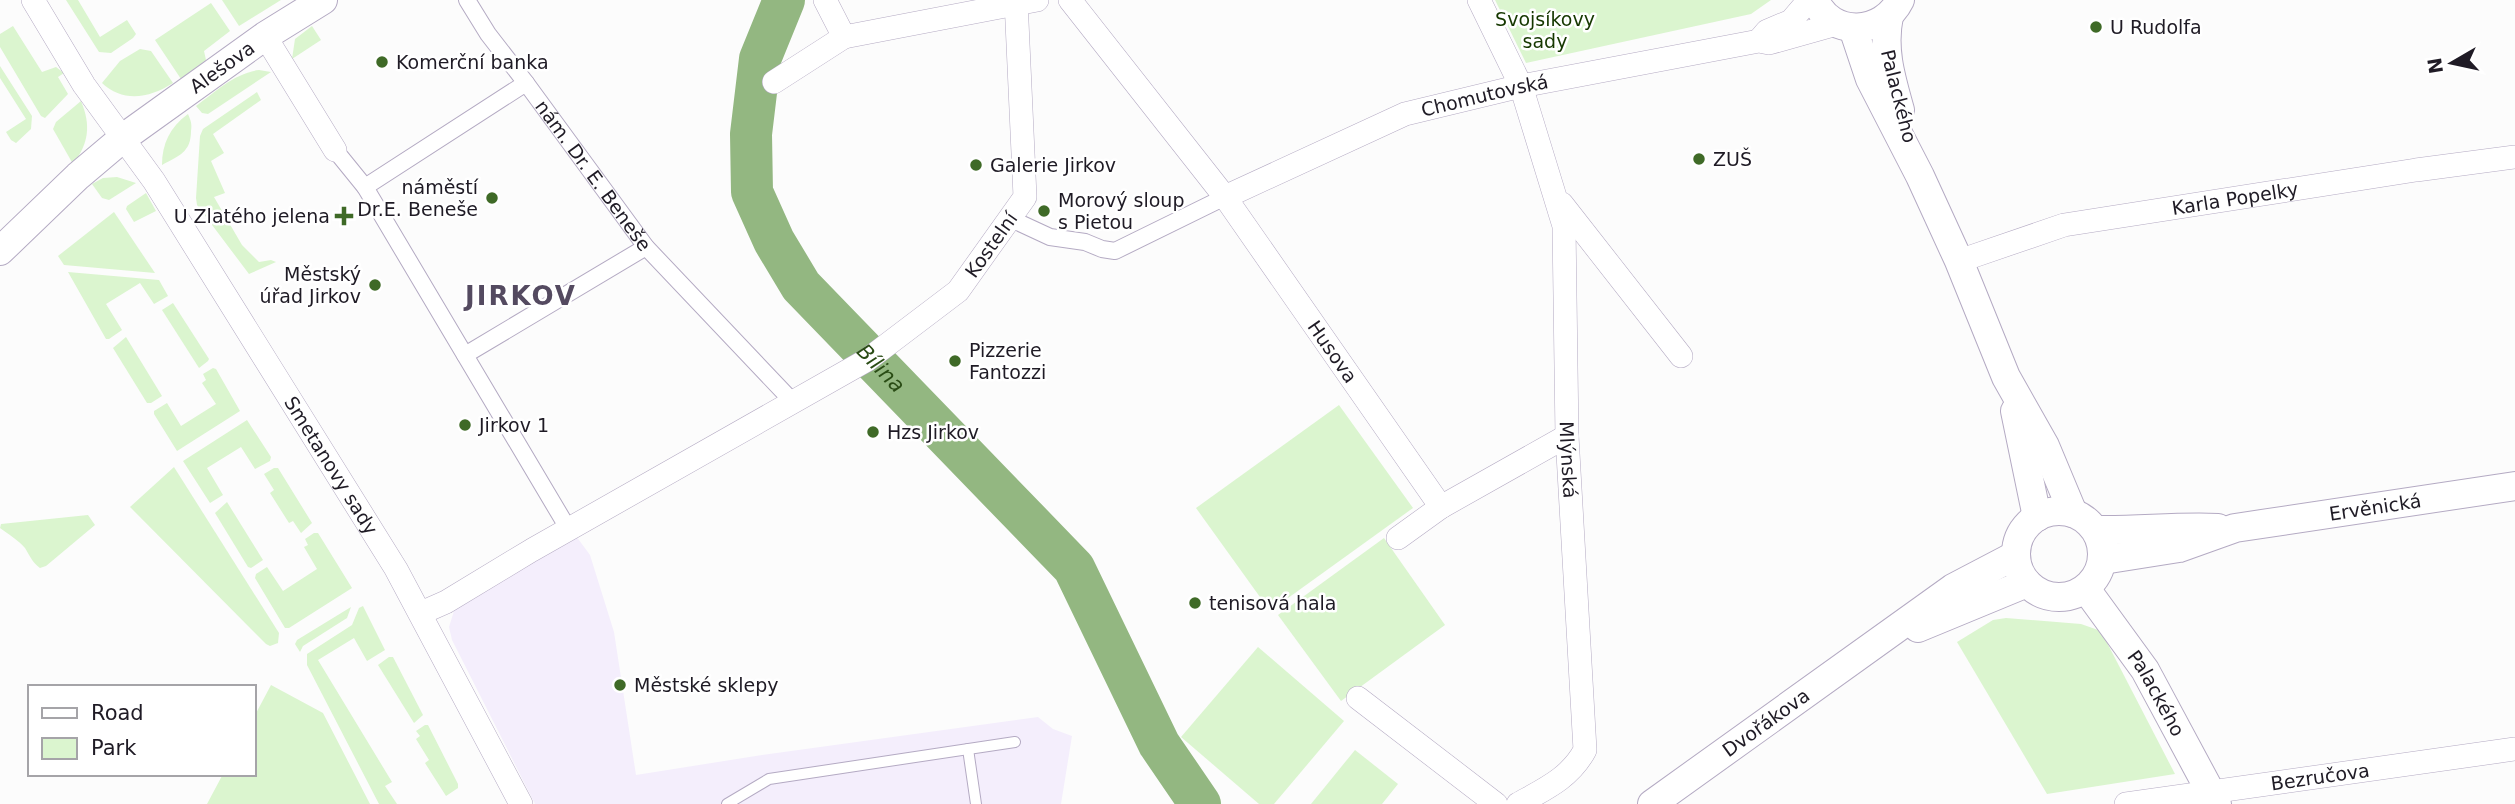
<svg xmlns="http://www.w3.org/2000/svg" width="2515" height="804" viewBox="0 0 2515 804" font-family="'DejaVu Sans',sans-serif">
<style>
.built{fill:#f4eefc}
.green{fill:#dbf5cf}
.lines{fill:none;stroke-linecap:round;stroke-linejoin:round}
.river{stroke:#93b781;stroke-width:42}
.service-casing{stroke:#b4aac3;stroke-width:12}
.pedestrian-casing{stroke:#b4aac3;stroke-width:18}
.minor-casing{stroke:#b4aac3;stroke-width:24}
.tertiary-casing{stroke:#b4aac3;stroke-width:30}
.service{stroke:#fff;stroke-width:10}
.pedestrian{stroke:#fff;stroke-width:16}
.minor{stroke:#fff;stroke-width:23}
.tertiary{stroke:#fff;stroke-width:28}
.poi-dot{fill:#3f6a27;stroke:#fff;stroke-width:2.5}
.labels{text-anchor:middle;stroke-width:5;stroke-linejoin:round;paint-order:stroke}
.park-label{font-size:19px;fill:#163800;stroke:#fff}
.poi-label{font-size:19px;fill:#1f1b25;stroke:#fff;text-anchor:start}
.street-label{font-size:19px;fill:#1f1b25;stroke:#fff}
.water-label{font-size:21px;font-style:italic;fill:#2a4c15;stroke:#fff}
.district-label{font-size:26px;font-weight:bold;letter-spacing:2px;fill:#544a60;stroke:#fff}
</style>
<rect width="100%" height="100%" fill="#fcfcfc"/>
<path class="built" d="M576,536L590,555L614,632L636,775L762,755L1038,717L1053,729L1072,736L1061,804H535L452,640L449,627L454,611L467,600Z"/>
<g class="green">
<path d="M66,0H78L100,37L127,20L136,34L133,38L111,53L99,52Z"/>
<path d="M222,0H281L239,26Z"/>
<path d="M1495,0H1771L1751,14L1526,63Z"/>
<path d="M211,3L230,31L204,51L206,60L181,79L155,40Z"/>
<path d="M13,26L42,72L56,67L64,73L58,77L68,94L45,118L41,116L0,47V34Z"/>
<path d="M312,26L321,40L292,59L295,39Z"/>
<path d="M140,49L151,51L173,83C150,98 123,103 102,83L120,61Z"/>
<path d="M0,66L32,116L31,129L16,143L11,140L6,132L26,119L0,78Z"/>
<path d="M259,70L271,72L208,114L202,113L196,106C215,92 235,73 259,70Z"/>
<path d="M257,92L261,100L213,134L224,153L211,161L225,193L214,197L242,245L259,262L271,260L276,262L249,274L197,205L196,198L200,136L203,129Z"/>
<path d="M81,101C91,125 89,143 73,164L53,129L56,122Z"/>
<path d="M188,114C191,121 192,124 191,131C191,152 179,156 162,165C162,144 170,127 188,114Z"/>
<path d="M117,177L136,183L109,200L102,198L92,184L103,178Z"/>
<path d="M146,193L156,211L134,222L126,209L127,206Z"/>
<path d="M114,212L155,273L64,265L58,256Z"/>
<path d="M68,272L159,280L168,296L154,304L140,283L106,304L122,330L109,339H106Z"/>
<path d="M173,303L209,359L208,361L199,368L162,310Z"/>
<path d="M126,337L162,396L151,403H147L113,348Z"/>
<path d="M213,368L216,369L240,411L177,451L154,414V411L167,403L181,426L216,404L202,383L206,380L203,374Z"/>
<path d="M1339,405L1413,508L1270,611L1196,508Z"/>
<path d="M247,420L271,457L270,461L255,469L241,447L207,468L223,495L210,503L183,461Z"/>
<path d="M174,467L279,633L278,643L270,646L266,644L130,507Z"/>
<path d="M274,468H278L312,523L301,533L293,521L289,523L270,493L274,490L264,474Z"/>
<path d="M227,502L263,560L251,568L248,567L215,513Z"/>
<path d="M88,515L95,525L46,566L40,568C32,562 30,556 25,548C18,540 8,534 0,528L1,524Z"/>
<path d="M314,533H318L352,588L289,628H285L255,578L256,574L267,567L283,591L317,569L304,547L308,545L305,539Z"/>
<path d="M1384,538L1445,625L1341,701L1278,615Z"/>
<path d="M363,606L385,650L367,661L354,638L318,660L392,782L385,786L397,804H379L307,665V654L352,625L359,608Z"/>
<path d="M351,607L347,618L303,646L300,652L295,644L297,640Z"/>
<path d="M2006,618L2081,624L2101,631L2175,774L2047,794L1957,642L1993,620Z"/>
<path d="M1258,647L1344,721L1274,804H1259L1181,737Z"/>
<path d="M389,657H393L423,715L414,723L378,665Z"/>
<path d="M271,685L323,713L370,804H207L223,774H254V717Z"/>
<path d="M425,725H428L458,784V788L446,796L425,763L429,760L416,739L420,736L416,731Z"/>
<path d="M1355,750L1398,784L1382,804H1311Z"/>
</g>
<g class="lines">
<path class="river" id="s1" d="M784,0L760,59L751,134L752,192L774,241L801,286L1074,568L1159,744L1200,804"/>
<defs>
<g id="service">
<path d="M968,749L976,804"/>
<path d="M727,804L769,779L1015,742"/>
</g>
<g id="pedestrian">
<path d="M467,0L488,34L526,83"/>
<path d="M335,150L365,187L569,530"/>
<path id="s2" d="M365,187L526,83L646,247L794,403"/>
<path d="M1009,218L1050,237L1085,242L1102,249L1115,251L1225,197"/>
<path d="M465,355L646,247"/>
</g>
<g id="minor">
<path id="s3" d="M33,0L84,85L154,181L396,569L521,804"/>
<path id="s4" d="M1070,0L1225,197L1441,507"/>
<path id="s5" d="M1479,0L1521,86L1564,226L1567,436L1585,750C1570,778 1545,789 1518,804"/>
<path d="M265,36L335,150"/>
<path d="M844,37L1037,0"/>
<path d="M1761,38L1767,31L1791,21L1809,0"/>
<path d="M774,82L844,37L825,0"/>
<path id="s6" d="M1225,197L1405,114L1521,86L1759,41L1769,43L1837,24"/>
<path d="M1562,204L1681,356"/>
<path id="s7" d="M1959,261L2064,225L2416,170L2515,157"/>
<path d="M1398,538L1441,507L1567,436"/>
<path id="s8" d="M421,613L446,602L532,550L867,360L958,291L1025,197L1016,0"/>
<path d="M1358,698L1496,804"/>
<path id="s9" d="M2126,804L2515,749"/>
</g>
<g id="tertiary">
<path d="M1815,0C1831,38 1883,35 1900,0"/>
<path d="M1889,16C1882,49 1891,78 1900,110"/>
<path d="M1853,28L1870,79L1920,176L1959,261L2006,377L2045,446L2073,513"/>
<path id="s10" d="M0,251L78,176L123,138L265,36L323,0"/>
<path d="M2015,411L2037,517"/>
<circle cx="2059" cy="554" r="43"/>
<path d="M2096,530C2137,531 2177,526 2218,528"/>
<path id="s11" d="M2103,560L2179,548L2235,528L2515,486"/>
<path id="s12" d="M2086,589L2145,670L2217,804"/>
<path d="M1918,628L2027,583"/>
<path id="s13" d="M1652,804L1953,588L2016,555"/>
</g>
</defs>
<use href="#service" class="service-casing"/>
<use href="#pedestrian" class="pedestrian-casing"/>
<use href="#minor" class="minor-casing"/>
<use href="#tertiary" class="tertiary-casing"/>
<use href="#service" class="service"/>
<use href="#pedestrian" class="pedestrian"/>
<use href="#minor" class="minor"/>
<use href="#tertiary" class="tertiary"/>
</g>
<g class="poi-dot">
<circle cx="2096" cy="27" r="7"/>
<circle cx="382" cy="62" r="7"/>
<circle cx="1699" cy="159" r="7"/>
<circle cx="976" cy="165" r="7"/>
<circle cx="492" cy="198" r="7"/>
<circle cx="1044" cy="211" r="7"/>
<path d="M340.5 205.5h7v7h7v7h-7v7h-7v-7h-7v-7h7z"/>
<circle cx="375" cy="285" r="7"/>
<circle cx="955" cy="361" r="7"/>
<circle cx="465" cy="425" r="7"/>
<circle cx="873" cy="432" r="7"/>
<circle cx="1195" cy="603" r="7"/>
<circle cx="620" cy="685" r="7"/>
</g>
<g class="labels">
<g class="park-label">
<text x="1545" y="26">Svojsíkovy<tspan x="1545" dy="22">sady</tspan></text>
</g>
<g class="poi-label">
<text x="2110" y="34">U Rudolfa</text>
<text x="396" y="69">Komerční banka</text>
<text x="1713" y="166">ZUŠ</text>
<text x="990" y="172">Galerie Jirkov</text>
<text x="478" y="194" text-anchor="end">náměstí<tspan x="478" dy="22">Dr.E. Beneše</tspan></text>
<text x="1058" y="207">Morový sloup<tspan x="1058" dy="22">s Pietou</tspan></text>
<text x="330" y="223" text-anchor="end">U Zlatého jelena</text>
<text x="361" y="281" text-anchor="end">Městský<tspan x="361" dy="22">úřad Jirkov</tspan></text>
<text x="969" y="357">Pizzerie<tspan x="969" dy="22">Fantozzi</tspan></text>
<text x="479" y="432">Jirkov 1</text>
<text x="887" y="439">Hzs Jirkov</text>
<text x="1209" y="610">tenisová hala</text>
<text x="634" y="692">Městské sklepy</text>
</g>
<g class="street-label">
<text dy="7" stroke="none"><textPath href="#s10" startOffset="289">Alešova</textPath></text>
<text dy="7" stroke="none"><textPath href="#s6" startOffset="280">Chomutovská</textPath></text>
<text transform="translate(1899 96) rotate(76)" y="7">Palackého</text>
<text dy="7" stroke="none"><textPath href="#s2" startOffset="306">nám. Dr. E. Beneše</textPath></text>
<text dy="7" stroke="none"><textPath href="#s7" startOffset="284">Karla Popelky</textPath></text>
<text dy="7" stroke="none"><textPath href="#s8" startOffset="684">Kostelní</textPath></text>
<text dy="7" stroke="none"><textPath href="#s4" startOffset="439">Husova</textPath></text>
<text dy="7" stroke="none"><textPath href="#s5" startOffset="476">Mlýnská</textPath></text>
<text dy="7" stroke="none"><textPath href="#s3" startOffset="553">Smetanovy sady</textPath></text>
<text dy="7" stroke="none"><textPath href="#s11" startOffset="278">Ervěnická</textPath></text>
<text dy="7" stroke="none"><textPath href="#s12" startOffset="126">Palackého</textPath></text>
<text dy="7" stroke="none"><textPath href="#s13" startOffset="140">Dvořákova</textPath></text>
<text dy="7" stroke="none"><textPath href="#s9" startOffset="196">Bezručova</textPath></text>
</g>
<g class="water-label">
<text dy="7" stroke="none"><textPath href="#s1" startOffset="418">Bílina</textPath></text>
</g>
<g class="district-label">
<text x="521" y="305">JIRKOV</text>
</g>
</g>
<rect x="28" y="685" width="228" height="91" fill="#ffffff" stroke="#a5a4a8" stroke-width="2"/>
<rect x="42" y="708" width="35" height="10" fill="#ffffff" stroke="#a5a4a8" stroke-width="2"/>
<text x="91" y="720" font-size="21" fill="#1f1b25">Road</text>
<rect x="42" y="738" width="35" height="21" fill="#dbf5cf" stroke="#a5a4a8" stroke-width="2"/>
<text x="91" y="755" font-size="21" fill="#1f1b25">Park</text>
<g transform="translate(2452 63) rotate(261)" stroke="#ffffff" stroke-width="5" paint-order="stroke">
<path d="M0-5L12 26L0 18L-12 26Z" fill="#1f1b25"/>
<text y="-10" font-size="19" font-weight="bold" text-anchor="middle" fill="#1f1b25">N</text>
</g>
</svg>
